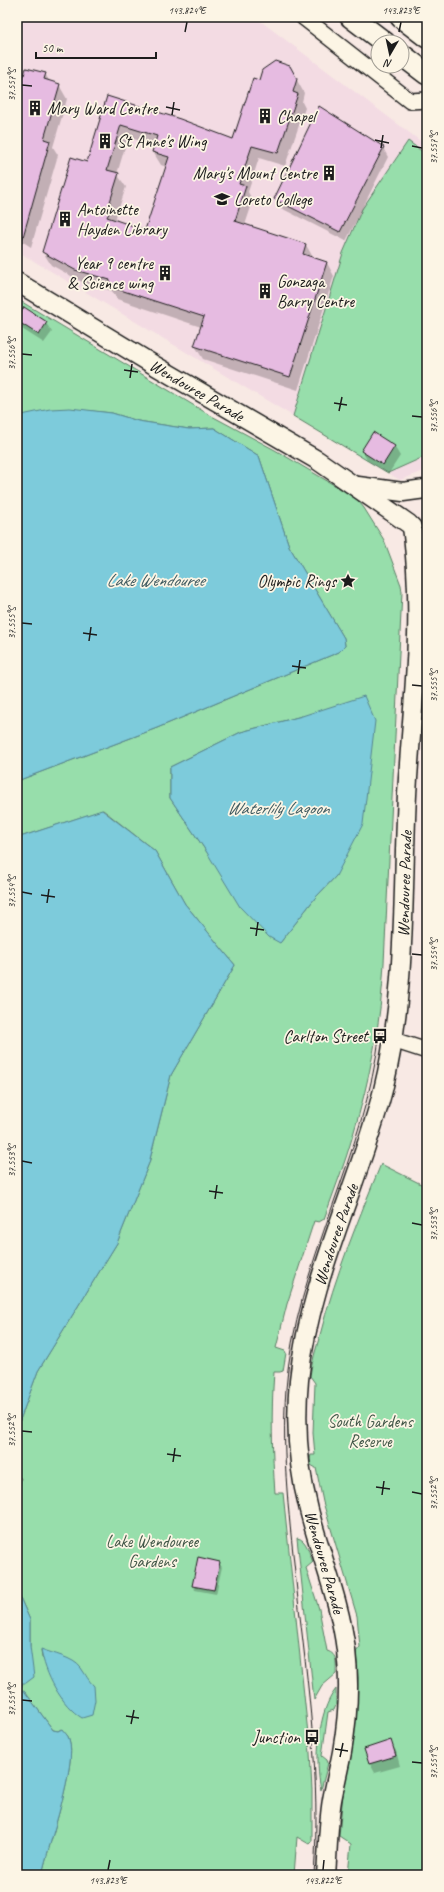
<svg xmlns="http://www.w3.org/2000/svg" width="444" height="1892" viewBox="0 0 444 1892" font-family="Caveat,sans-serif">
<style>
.built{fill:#f3dbe3}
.green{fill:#97deab;stroke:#5a7d64;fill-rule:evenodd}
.water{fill:#7dcbdb;stroke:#56858f}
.shadow{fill:#0003;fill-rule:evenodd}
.building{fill:#e6bbe1;stroke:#1c1c1c;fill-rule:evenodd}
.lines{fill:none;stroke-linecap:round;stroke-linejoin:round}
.minor-casing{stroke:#1c1c1c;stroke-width:18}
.tertiary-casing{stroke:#1c1c1c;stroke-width:21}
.secondary-casing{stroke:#1c1c1c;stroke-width:24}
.minor{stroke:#fcf5e5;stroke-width:15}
.tertiary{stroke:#fcf5e5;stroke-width:18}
.secondary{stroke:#fcf5e5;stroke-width:21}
.tram{stroke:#1c1c1c;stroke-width:1}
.ticks{fill:none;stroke:#1c1c1c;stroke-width:1.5}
.labels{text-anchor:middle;stroke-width:3.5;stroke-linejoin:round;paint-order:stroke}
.poi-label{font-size:17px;fill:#1c1c1c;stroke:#fcf5e5;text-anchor:start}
.street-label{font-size:17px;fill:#1c1c1c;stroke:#fcf5e5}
.park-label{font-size:17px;fill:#415647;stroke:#fcf5e5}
.water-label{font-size:18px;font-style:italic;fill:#3e595f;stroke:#fcf5e5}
.neatline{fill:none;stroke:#1c1c1c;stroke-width:1.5}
.ticks-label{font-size:10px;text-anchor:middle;fill:#1c1c1c}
</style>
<rect width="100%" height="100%" fill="#f8e9e4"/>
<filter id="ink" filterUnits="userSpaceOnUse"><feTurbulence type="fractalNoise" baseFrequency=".025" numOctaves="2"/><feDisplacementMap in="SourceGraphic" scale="8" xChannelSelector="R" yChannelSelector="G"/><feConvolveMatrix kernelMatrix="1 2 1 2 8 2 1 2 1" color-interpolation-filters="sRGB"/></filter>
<g filter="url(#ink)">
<path class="built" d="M17,17H255L427,146V470L400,480L17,251Z"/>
<g class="green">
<path d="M408,141L427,155V452L426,456L388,473L293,416L343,253L362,209Z"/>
<path d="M17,299L208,414L275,450L356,498L364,508L384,540L401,585L402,592L384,963C381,1021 370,1079 353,1135C345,1163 334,1191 324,1219L319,1222L314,1221L287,1304L276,1348L285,1351L286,1353L283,1371L280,1372H274C271,1412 272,1452 275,1493H283L310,1753L312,1790V1841L309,1844L297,1837L294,1875H42C48,1845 78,1763 69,1739C68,1735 64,1732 61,1729L58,1731L53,1730L25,1692L21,1690L30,1646V1620L17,1591V1500L21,1478L17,1476V1428L38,1371L117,1243L149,1163L171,1075L235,965L185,904L155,851L103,810L17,838V781L157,728L339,652L345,646L344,638L289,546L259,456L214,428L189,429L138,421L112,413L92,411L31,414L17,416ZM302,716L336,876L315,898L280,943L206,851L170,798V767L241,732ZM41,1650L80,1667L86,1679L94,1686L42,1657Z"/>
<path d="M381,1164L427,1187V1875H348L351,1844L339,1836L344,1783L354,1733L358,1678L356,1652L360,1647L357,1616L323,1502L316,1468L311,1465L310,1459L311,1455H315L313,1433L315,1383L310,1376C312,1361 316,1349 320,1335C335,1276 358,1220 381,1164Z"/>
<path d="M297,1538C307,1539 309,1554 313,1562L306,1568L319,1609L327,1651C338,1654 336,1664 336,1674L322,1686L314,1700Z"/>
<path d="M336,1689V1705L334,1710L328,1712L322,1756L327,1760L328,1763L321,1790C315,1762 317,1712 336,1689Z"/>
</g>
<g class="water">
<path d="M70,408L112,413L138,421L189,429L214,428L259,456L289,546L344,638L345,646L339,652L157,728L17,781V416L50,409Z"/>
<path d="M364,696L375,721L363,824L336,876L315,898L280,943L269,937L240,907L206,851L170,798V767L241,732L302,716Z"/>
<path d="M102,810L155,851L185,904L235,965L171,1075L149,1163L117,1243L38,1371L17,1428V838Z"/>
<path d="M17,1591L30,1620V1646L34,1677L26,1683H22L21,1690L25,1692L53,1730L58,1731L62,1729C64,1732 68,1735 69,1739C78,1763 48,1845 42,1875H17Z"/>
<path d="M41,1649C53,1654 73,1657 81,1668C86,1675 88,1680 94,1686L95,1700L92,1715L82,1718C61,1705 45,1674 41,1649Z"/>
</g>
<g class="shadow">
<path d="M289,66L304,93L302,102L305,108L285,166L259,158L248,192L253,201L245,225L306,245L314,259L327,263L334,276L298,390L203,359L195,346L201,327L117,299L112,291L84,283L51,265L43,252L88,163L107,98L233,140L259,81ZM128,137L155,146L153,152L161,165L166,167L146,231L118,222L116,217L126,187L117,174Z"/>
<path d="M17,74L25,76L45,74L50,82L59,85L67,99L53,147L58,155L31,247L17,238Z"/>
<path d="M383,148L388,157L346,241L281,208L275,198Z"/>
<path d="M17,320L46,323L52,332L44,343L22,329Z"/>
<path d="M394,446L400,456L389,473L367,460L362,451Z"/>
<path d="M219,1563L222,1567L216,1594L195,1590L193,1585Z"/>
<path d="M390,1742L396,1751L400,1766L375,1773L370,1764L365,1749Z"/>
</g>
<g class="building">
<path d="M275,61L290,66L297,79L293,92L298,94L278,153L252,146L239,184L246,186L235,221L306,244L303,254L327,262L290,377L194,346L204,317L108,286L110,280L75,270L42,252L71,157L87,162L107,96L180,119L233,139L253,78L259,80L262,70ZM121,125L157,136L152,152L169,157L145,230L107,217L112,207L109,205L119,173L107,170Z"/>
<path d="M26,68L46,73L44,79L60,84L44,139L50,141L21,244H17V73L24,75Z"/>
<path d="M319,106L384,147L340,232L274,199Z"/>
<path d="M24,307L47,322L39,335L17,321V318Z"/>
<path d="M373,432L395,446L383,465L361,451Z"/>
<path d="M198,1557L220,1562L214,1590L192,1586Z"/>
<path d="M391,1740L396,1756L369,1764L364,1749Z"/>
</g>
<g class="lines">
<defs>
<g id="minor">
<path d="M303,17L410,101L427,100"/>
<path d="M393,1040L427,1051"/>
</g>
<g id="tertiary">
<path id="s1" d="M17,282L154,365L317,460L409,524"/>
<path d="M358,486L403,492L425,489"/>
<path id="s2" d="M326,1875C328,1850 328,1824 332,1800C335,1784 339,1768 342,1752C348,1718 350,1684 346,1650C340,1601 321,1557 309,1510C298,1468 295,1423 299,1380C309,1279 358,1187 383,1090C407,993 402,894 407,795C411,720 421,644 416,569C415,555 414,541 412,527"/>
</g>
<g id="secondary">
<path d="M351,17L384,42"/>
<path d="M401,17L427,37"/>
<path d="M402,55L427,74"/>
</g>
</defs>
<use href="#minor" class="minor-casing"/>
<use href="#tertiary" class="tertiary-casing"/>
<use href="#secondary" class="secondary-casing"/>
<use href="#minor" class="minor"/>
<use href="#tertiary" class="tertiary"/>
<use href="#secondary" class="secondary"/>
<path class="tram" d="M314,1875C321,1780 308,1685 297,1591C290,1524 281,1456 286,1389C295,1265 366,1155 380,1031"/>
</g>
</g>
<path class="ticks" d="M185,32L187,22M399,32L401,22M22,85L32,86M166,107L180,110M172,115L174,102M375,140L389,143M412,146L422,148M381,148L383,135M22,354L32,355M124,370L138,372M130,378L132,364M334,403L347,405M339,411L342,397M412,416L422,417M22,623L32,624M83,633L97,635M89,641L91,627M292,666L306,668M298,674L300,660M412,685L422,686M22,892L32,894M41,895L55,897M47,903L49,889M250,928L264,930M256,936L258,922M412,954L422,955M22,1161L32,1163M209,1191L223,1193M215,1199L217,1185M412,1223L422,1225M22,1431L32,1432M167,1454L181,1456M173,1462L175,1448M376,1487L390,1489M412,1492L422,1494M382,1495L384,1481M22,1700L32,1701M126,1716L139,1718M131,1724L134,1710M335,1749L348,1751M340,1757L343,1743M412,1762L422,1763M108,1870L110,1860M323,1870L324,1860"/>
<defs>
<symbol id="building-bare" viewBox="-9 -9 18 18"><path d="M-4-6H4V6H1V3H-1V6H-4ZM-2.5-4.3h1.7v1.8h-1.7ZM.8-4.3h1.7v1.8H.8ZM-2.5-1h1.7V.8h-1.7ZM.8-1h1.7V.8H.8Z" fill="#1c1c1c" stroke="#fcf5e5" stroke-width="2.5" paint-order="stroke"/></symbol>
<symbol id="school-bare" viewBox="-9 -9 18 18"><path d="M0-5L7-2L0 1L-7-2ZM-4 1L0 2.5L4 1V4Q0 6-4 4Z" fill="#1c1c1c" stroke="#fcf5e5" stroke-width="2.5" paint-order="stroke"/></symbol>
<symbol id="sight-bare" viewBox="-9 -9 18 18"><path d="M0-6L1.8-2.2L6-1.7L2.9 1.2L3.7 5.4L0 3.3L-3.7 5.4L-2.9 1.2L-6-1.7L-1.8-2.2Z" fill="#1c1c1c" stroke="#fcf5e5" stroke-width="2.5" paint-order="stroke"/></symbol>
<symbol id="bus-bare" viewBox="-9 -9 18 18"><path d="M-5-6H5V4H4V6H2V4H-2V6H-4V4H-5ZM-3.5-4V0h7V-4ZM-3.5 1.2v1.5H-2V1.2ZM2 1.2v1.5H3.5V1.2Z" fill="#1c1c1c" stroke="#fcf5e5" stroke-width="2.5" paint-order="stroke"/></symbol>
</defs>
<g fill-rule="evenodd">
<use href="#building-bare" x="24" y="97" width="22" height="22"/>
<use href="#building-bare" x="254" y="105" width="22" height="22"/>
<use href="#building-bare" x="94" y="130" width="22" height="22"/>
<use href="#building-bare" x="318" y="162" width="22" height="22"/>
<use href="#school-bare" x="211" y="188" width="22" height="22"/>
<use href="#building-bare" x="54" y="208" width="22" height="22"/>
<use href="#building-bare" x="154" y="262" width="22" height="22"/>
<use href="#building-bare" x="254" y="280" width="22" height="22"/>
<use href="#sight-bare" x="337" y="570" width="22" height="22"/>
<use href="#bus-bare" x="369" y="1025" width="22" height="22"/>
<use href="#bus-bare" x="301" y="1726" width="22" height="22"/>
</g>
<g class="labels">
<g class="poi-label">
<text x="47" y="114">Mary Ward Centre</text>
<text x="277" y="122">Chapel</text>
<text x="117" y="147">St Anne's Wing</text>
<text x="317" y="179" text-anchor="end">Mary's Mount Centre</text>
<text x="234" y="205">Loreto College</text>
<text x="77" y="215">Antoinette<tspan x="77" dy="20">Hayden Library</tspan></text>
<text x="153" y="269" text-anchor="end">Year 9 centre<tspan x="153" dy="20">&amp; Science wing</tspan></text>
<text x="277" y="287">Gonzaga<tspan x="277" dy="20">Barry Centre</tspan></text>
<text x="336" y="587" text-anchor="end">Olympic Rings</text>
<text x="368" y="1042" text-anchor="end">Carlton Street</text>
<text x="300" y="1743" text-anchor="end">Junction</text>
</g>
<g class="street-label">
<text dy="6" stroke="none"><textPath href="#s1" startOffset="210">Wendouree Parade</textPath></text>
<text dy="6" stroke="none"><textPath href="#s2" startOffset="1013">Wendouree Parade</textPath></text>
<text dy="6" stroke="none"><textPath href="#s2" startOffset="653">Wendouree Parade</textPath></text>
<text transform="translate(325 1562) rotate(74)" y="6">Wendouree Parade</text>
</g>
<g class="park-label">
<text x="370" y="1427">South Gardens<tspan x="370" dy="20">Reserve</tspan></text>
<text x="152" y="1547">Lake Wendouree<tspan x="152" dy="20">Gardens</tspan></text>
</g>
<g class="water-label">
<text x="155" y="586">Lake Wendouree</text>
<text x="278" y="814">Waterlily Lagoon</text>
</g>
</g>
<rect width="444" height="1892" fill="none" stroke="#fcf5e5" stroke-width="44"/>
<g transform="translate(390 54) rotate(189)"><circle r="19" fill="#fcf5e5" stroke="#a29e95"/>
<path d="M0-3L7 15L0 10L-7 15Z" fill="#1c1c1c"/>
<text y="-6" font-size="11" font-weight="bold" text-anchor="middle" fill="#1c1c1c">N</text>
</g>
<path d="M36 52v6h120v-6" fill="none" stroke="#1c1c1c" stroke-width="2"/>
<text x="42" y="52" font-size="12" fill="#1c1c1c" stroke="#fcf5e5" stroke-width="3" paint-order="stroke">50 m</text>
<rect x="22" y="22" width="400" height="1848" class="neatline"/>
<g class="ticks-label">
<text x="187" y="14">143.824°E</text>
<text x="401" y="14">143.823°E</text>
<text transform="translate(11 85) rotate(-90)" y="4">37.557°S</text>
<text transform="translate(433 148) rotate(-90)" y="4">37.557°S</text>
<text transform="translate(11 354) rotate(-90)" y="4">37.556°S</text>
<text transform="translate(433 417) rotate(-90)" y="4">37.556°S</text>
<text transform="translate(11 623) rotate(-90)" y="4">37.555°S</text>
<text transform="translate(433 686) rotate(-90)" y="4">37.555°S</text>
<text transform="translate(11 892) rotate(-90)" y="4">37.554°S</text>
<text transform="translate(433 955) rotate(-90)" y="4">37.554°S</text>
<text transform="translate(11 1161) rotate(-90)" y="4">37.553°S</text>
<text transform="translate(433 1225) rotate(-90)" y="4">37.553°S</text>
<text transform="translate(11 1431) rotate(-90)" y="4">37.552°S</text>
<text transform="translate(433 1494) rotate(-90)" y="4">37.552°S</text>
<text transform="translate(11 1700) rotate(-90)" y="4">37.551°S</text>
<text transform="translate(433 1763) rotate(-90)" y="4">37.551°S</text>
<text x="108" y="1884">143.823°E</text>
<text x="323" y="1884">143.822°E</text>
</g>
</svg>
